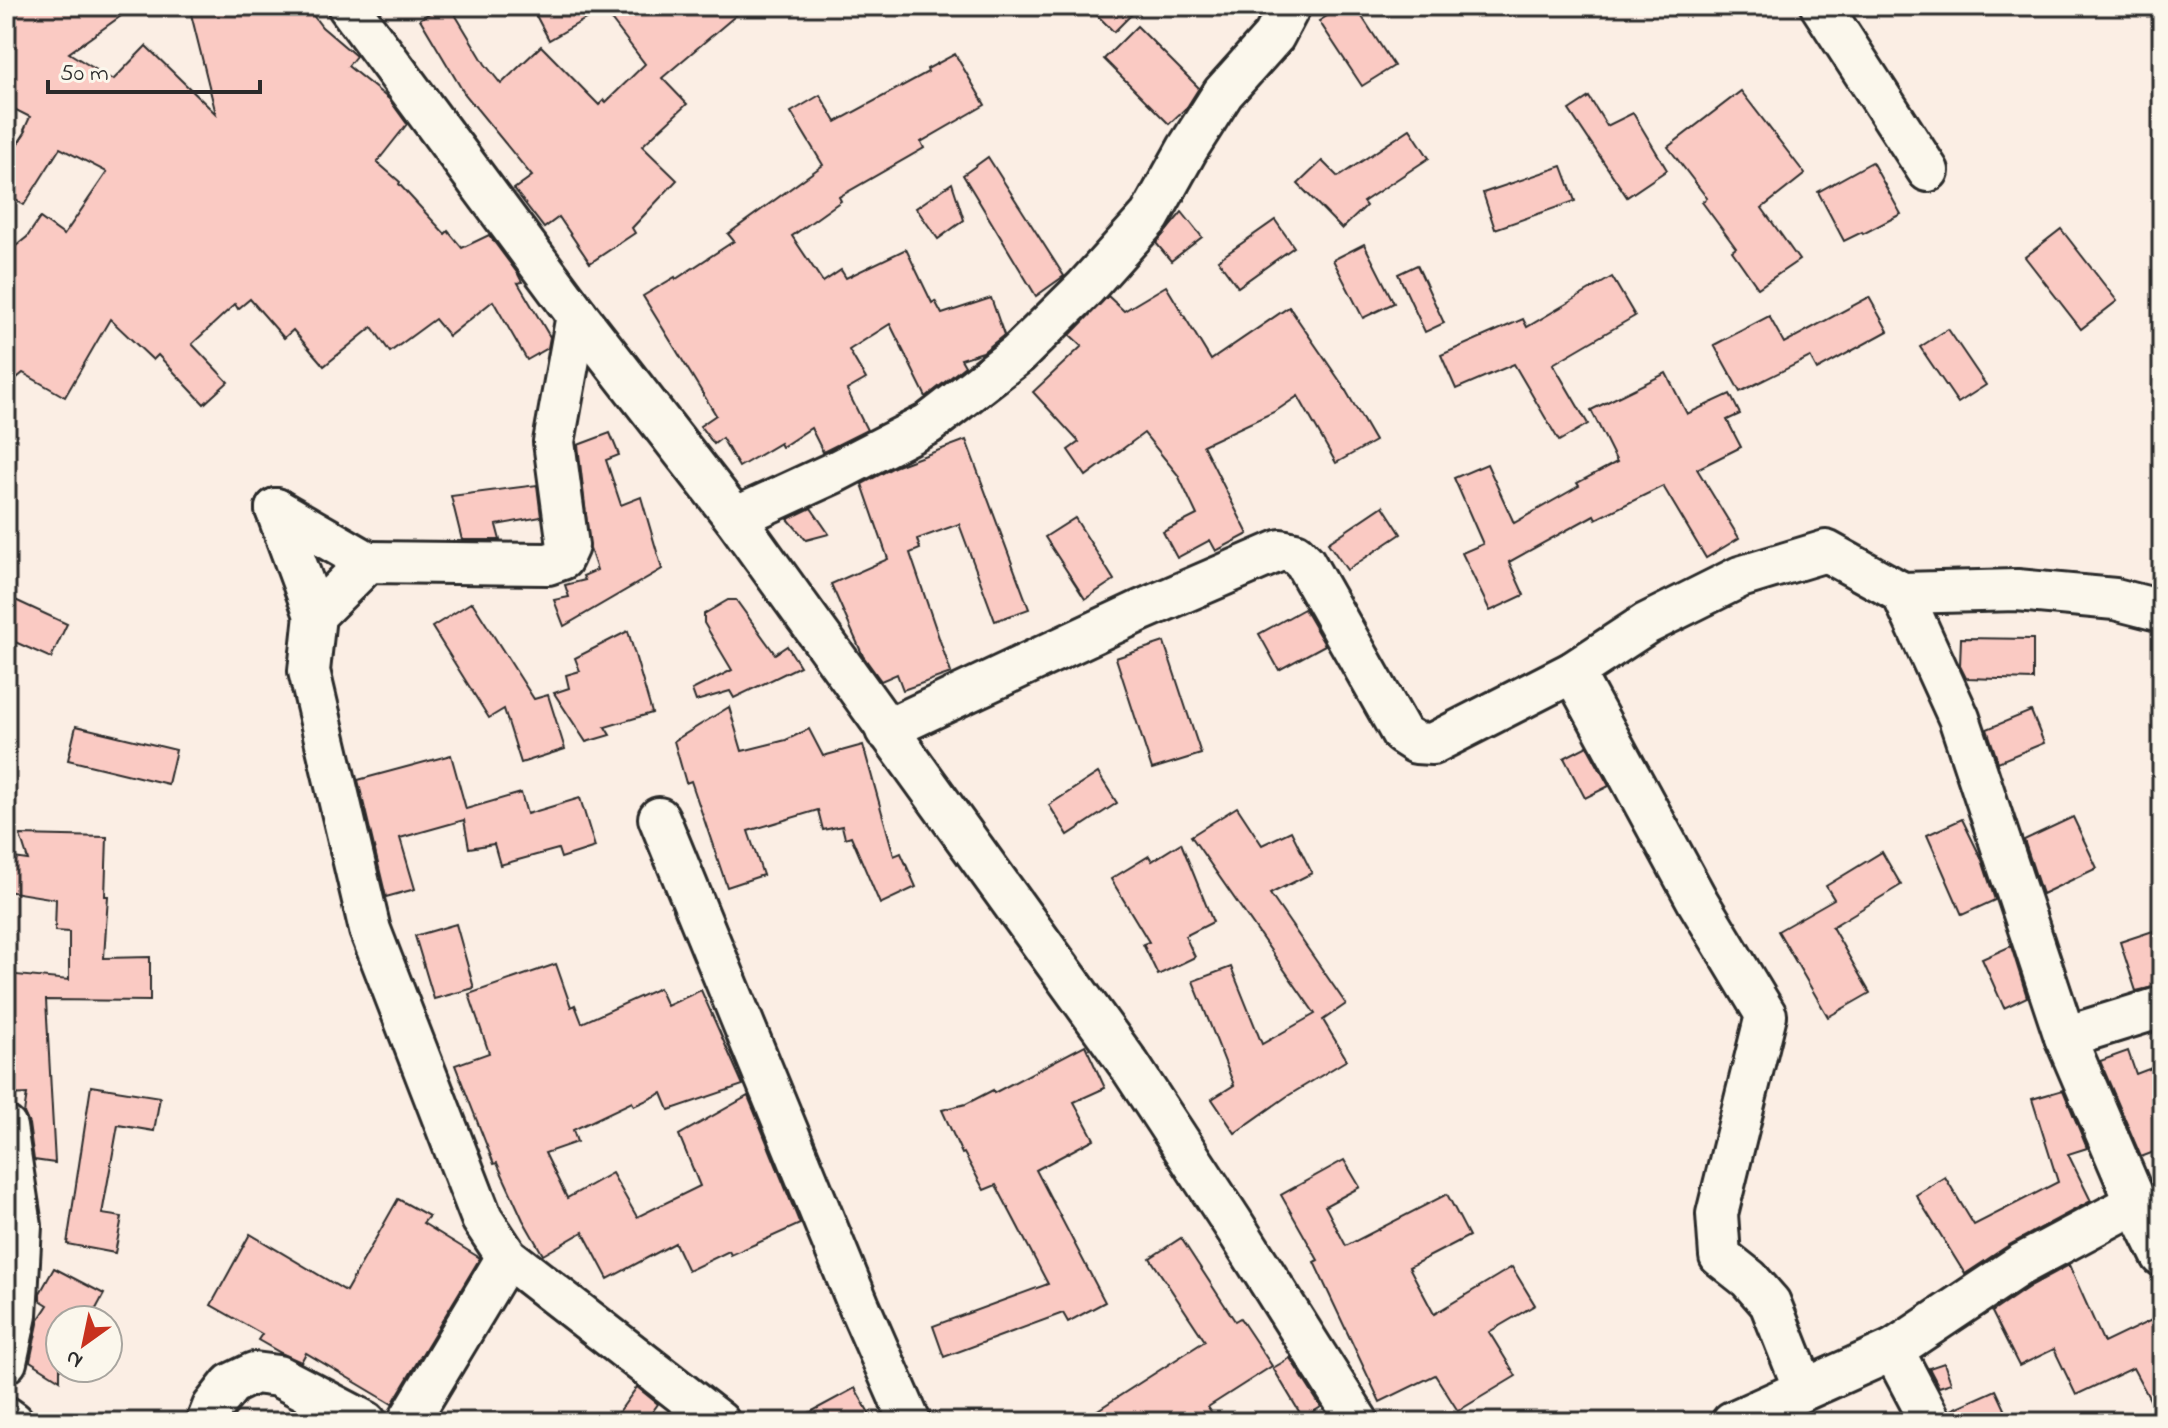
<svg xmlns="http://www.w3.org/2000/svg" width="2168" height="1428" viewBox="0 0 2168 1428" font-family="'Indie Flower',sans-serif">
<style>
.building{fill:#facac3;stroke:#2b2b2b;stroke-width:2}
.lines{fill:none;stroke-linecap:round;stroke-linejoin:round}
.minor-casing{stroke:#2b2b2b;stroke-width:46}
.minor{stroke:#fbf7ec;stroke-width:40}
</style>
<rect width="100%" height="100%" fill="#fbeee4"/>
<filter id="ink" filterUnits="userSpaceOnUse"><feTurbulence type="fractalNoise" baseFrequency=".0125" numOctaves="2"/><feDisplacementMap in="SourceGraphic" scale="16" xChannelSelector="R" yChannelSelector="G"/><feConvolveMatrix kernelMatrix="1 2 1 2 8 2 1 2 1" color-interpolation-filters="sRGB"/></filter>
<g filter="url(#ink)">
<g class="building">
<path d="M18,6H135L69,53L113,80L146,46L216,114L189,6H306L322,27L356,56L348,66L389,99L407,124L377,162L400,182L399,184L445,234L448,231L462,248L489,235L518,274L522,282L518,283L550,337L548,348L527,360L493,301L449,336L435,319L390,352L372,327L324,366L293,330L284,338L250,299L238,309L235,304L192,344L228,382L204,404L158,355L153,360L110,319L65,397L23,373L6,387V254L27,237L40,218L64,235L107,172L60,148L24,205L6,194V162L26,131L24,130L30,117L6,105V21Z"/>
<path d="M441,6H450L485,64L501,84L541,46L599,105L604,100L606,102L645,64L603,9L549,40L531,6H747L662,78L687,104L642,146L677,180L632,228L635,233L590,263L559,217L544,228L514,189L532,176L464,93L420,19Z"/>
<path d="M1088,6H1140L1114,32Z"/>
<path d="M1343,6H1355L1394,66L1362,86L1319,21Z"/>
<path d="M1137,26L1199,88L1187,107L1169,124L1104,59Z"/>
<path d="M955,54L985,105L921,142L924,148L839,197L841,201L792,236L823,282L841,270L846,278L906,249L932,303L935,301L942,314L991,298L1004,335L983,352L961,359L965,366L926,397L890,324L849,350L866,379L847,390L867,430L823,452L811,428L782,447L780,443L739,467L722,438L714,444L700,426L716,415L643,296L675,277L676,279L734,241L728,234L823,165L791,112L820,95L836,122L928,72L927,69Z"/>
<path d="M1741,91L1805,174L1762,208L1799,260L1758,288L1732,251L1736,248L1702,202L1707,198L1668,147Z"/>
<path d="M1589,97L1607,126L1633,113L1667,170L1627,197L1569,110Z"/>
<path d="M1410,129L1429,158L1363,202L1366,206L1342,229L1298,184L1322,161L1338,177Z"/>
<path d="M988,157L1064,276L1036,296L963,175Z"/>
<path d="M1872,162L1901,214L1863,234L1862,232L1844,241L1818,192Z"/>
<path d="M1562,166L1575,201L1495,229L1483,193Z"/>
<path d="M952,183L964,220L938,239L916,208Z"/>
<path d="M1182,212L1202,237L1171,261L1156,243Z"/>
<path d="M1275,220L1294,247L1238,287L1218,260Z"/>
<path d="M2061,229L2117,301L2081,329L2025,257Z"/>
<path d="M1364,244L1394,303L1363,318L1333,260Z"/>
<path d="M1417,265L1444,323L1425,332L1398,274Z"/>
<path d="M1612,277L1635,316L1553,364L1588,424L1559,441L1514,364L1456,389L1441,355L1523,319L1527,327Z"/>
<path d="M1166,286L1211,360L1289,307L1342,384L1375,441L1336,463L1298,396L1276,411L1203,445L1248,534L1216,551L1210,540L1177,558L1163,532L1197,515L1178,475L1144,433L1086,476L1068,450L1079,442L1033,392L1082,346L1070,335L1108,296L1124,311Z"/>
<path d="M1869,297L1888,331L1817,370L1810,357L1740,392L1714,345L1769,316L1784,343Z"/>
<path d="M1948,329L1986,385L1958,403L1920,347Z"/>
<path d="M1666,373L1687,414L1730,394L1740,414L1727,420L1741,447L1697,469L1739,538L1706,558L1663,486L1596,519L1594,515L1509,562L1524,595L1490,611L1462,553L1483,544L1454,478L1487,464L1514,523L1579,486L1577,483L1617,462L1591,410Z"/>
<path d="M610,433L619,455L606,460L621,505L641,497L662,569L564,626L554,600L569,597L565,585L585,580L583,576L597,570L590,549L578,445Z"/>
<path d="M966,440L1029,609L995,621L959,524L917,539L920,549L910,553L951,673L903,690L897,674L881,681L863,656L831,584L888,559L862,484L894,467Z"/>
<path d="M537,485L541,517L496,525L500,540H462L451,496Z"/>
<path d="M1383,506L1401,534L1347,570L1328,543Z"/>
<path d="M811,508L829,534L806,540L788,519Z"/>
<path d="M1075,518L1114,580L1085,599L1045,537Z"/>
<path d="M13,599L67,624L51,658L6,638V614Z"/>
<path d="M728,600H736L775,654L787,646L800,666L734,698L730,691L696,701L692,690L732,670L704,623V614Z"/>
<path d="M472,602L534,699L548,695L565,749L521,763L504,709L489,718L432,627Z"/>
<path d="M1304,609L1325,645L1279,670L1259,634Z"/>
<path d="M628,631L652,713L605,727L610,735L586,742L554,693L569,688L566,675L580,671L575,658Z"/>
<path d="M1961,638L2033,639V680L1966,678L1960,666Z"/>
<path d="M1164,642L1201,754L1152,769L1116,658Z"/>
<path d="M729,707L742,751L786,740L809,729L823,756L863,745L894,856L901,853L916,887L880,904L851,836L845,838L842,826L823,830L818,810L748,831L763,875L727,887L691,781L686,783L674,741Z"/>
<path d="M2031,711L2044,743L1998,762L1987,729Z"/>
<path d="M76,726L176,750L168,784L68,760Z"/>
<path d="M1587,746L1609,786L1585,798L1564,758Z"/>
<path d="M451,755L466,809L521,793L527,814L580,798L595,847L561,858L558,849L500,865L494,844L469,848L464,820L400,838L415,889L386,897L358,780Z"/>
<path d="M1098,773L1117,803L1068,835L1049,805Z"/>
<path d="M1237,807L1262,845L1291,831L1312,873L1270,894L1346,1004L1323,1020L1347,1060L1286,1097L1235,1133L1212,1099L1234,1085L1193,981L1231,967L1262,1044L1315,1014L1191,836Z"/>
<path d="M2073,817L2097,868L2042,894L2024,840Z"/>
<path d="M1962,819L1982,860L1995,900L1962,915L1927,835Z"/>
<path d="M20,835L107,837L105,896H108L104,958L150,957V1001L46,1000L55,1163L34,1160L29,1124L24,1113L27,1094L9,1095L6,974L69,980V932L55,931L56,899L6,891V857L28,860Z"/>
<path d="M1181,843L1213,922L1185,936L1195,957L1158,975L1143,944L1149,942L1111,879L1149,856L1152,861Z"/>
<path d="M1882,852L1901,885L1832,927L1870,993L1828,1017L1778,931L1834,899L1826,886Z"/>
<path d="M456,924L474,988L434,999L415,936Z"/>
<path d="M2153,931L2162,959V985L2136,991L2120,942Z"/>
<path d="M2011,946L2027,997L2004,1008L1982,959Z"/>
<path d="M556,964L571,1007L575,1005L582,1023L659,988L667,1006L701,990L743,1085L669,1110L662,1093L634,1106L632,1102L573,1130L577,1142L545,1153L567,1198L612,1173L637,1217L700,1186L679,1135L748,1096L800,1224L731,1255L729,1251L688,1271L675,1243L608,1279L583,1232L543,1255L523,1220L497,1163L494,1164L455,1065L489,1053L469,994Z"/>
<path d="M1085,1045L1105,1088L1074,1102L1094,1139L1036,1170L1105,1302L1068,1322L1063,1313L944,1357L933,1326L1048,1284L996,1185L984,1190L964,1153L962,1154L942,1110L966,1104L993,1090L994,1093Z"/>
<path d="M2128,1051L2136,1074L2162,1064V1149L2141,1157L2100,1061Z"/>
<path d="M91,1086L160,1097L154,1131L118,1125L102,1214L122,1217L115,1253L67,1244Z"/>
<path d="M2063,1090L2087,1148L2068,1154L2091,1201L2009,1245L1965,1274L1916,1195L1945,1177L1974,1225L2058,1182L2032,1099Z"/>
<path d="M1344,1160L1360,1187L1325,1206L1346,1246L1447,1194L1469,1236L1409,1267L1434,1314L1512,1267L1535,1305L1489,1332L1516,1376L1458,1411L1435,1375L1380,1402L1314,1262L1318,1260L1281,1195Z"/>
<path d="M398,1199L429,1216L423,1223L480,1258L392,1404L306,1353L301,1362L281,1353L258,1340L262,1334L211,1305L250,1234L346,1291Z"/>
<path d="M1181,1238L1235,1321L1240,1318L1272,1366L1208,1407L1218,1422H1079L1205,1341L1150,1258Z"/>
<path d="M2069,1265L2104,1343L2162,1315V1422L2133,1368L2076,1395L2054,1349L2019,1366L1992,1312L2032,1285Z"/>
<path d="M54,1268L104,1294L90,1320H60V1380L30,1361L39,1319L48,1305L40,1300V1293Z"/>
<path d="M1290,1358L1321,1407L1303,1418L1273,1368Z"/>
<path d="M1944,1363L1951,1383L1939,1387L1929,1368Z"/>
<path d="M637,1387L658,1404L645,1422H632L619,1412Z"/>
<path d="M855,1388L874,1422H792Z"/>
<path d="M1996,1390L2011,1422H1954L1951,1410Z"/>
</g>
<g class="lines">
<defs>
<g id="minor">
<path d="M348,6L577,315L735,518L1130,1066L1232,1222L1358,1422"/>
<path d="M1821,6L1928,171"/>
<path d="M577,315L554,442L568,546L562,559L548,564L368,562L315,615L309,671L370,930L482,1219L507,1257L719,1422"/>
<path d="M276,509L315,615"/>
<path d="M276,509L368,562"/>
<path d="M735,518L833,473L928,424L1018,354L1085,288L1150,216L1188,148L1223,93L1274,36L1290,6"/>
<path d="M1902,593L1959,718L2065,1037L2136,1203"/>
<path d="M1573,672L1698,902L1766,1015L1717,1214L1720,1256L1749,1279L1770,1303L1804,1389"/>
<path d="M886,730L1140,611L1281,550L1295,553L1305,563L1402,734L1416,743L1432,744L1573,672L1646,624L1740,577L1826,551L1902,593L2017,590L2115,599L2162,611"/>
<path d="M659,818L859,1306L910,1422"/>
<path d="M2065,1037L2162,1007"/>
<path d="M6,1127L21,1226L16,1315L6,1362"/>
<path d="M1893,1350L1931,1422"/>
<path d="M6,1417L13,1422"/>
<path d="M207,1422L213,1407L231,1384L254,1373L278,1376L366,1422"/>
<path d="M408,1422L507,1257"/>
<path d="M1732,1422L1893,1350L2020,1265L2136,1203L2162,1256"/>
</g>
</defs>
<use href="#minor" class="minor-casing"/>
<use href="#minor" class="minor"/>
</g>
</g>
<rect width="2168" height="1428" fill="none" stroke="#fbf7ec" stroke-width="32"/>
<rect x="16" y="16" width="2136" height="1396" fill="none" stroke="#2b2b2b" stroke-width="3" filter="url(#ink)"/>
<g transform="translate(84 1344) rotate(213)"><circle r="38" fill="#fbf7ec" stroke="#a8a59f" stroke-width="2"/>
<path d="M0-6L14 30L0 20L-14 30Z" fill="#c8321e"/>
<text y="-12" font-size="22" font-weight="bold" text-anchor="middle" fill="#2b2b2b">N</text>
</g>
<path d="M48 80v12h212v-12" fill="none" stroke="#2b2b2b" stroke-width="4"/>
<text x="60" y="80" font-size="24" fill="#2b2b2b" stroke="#fbf7ec" stroke-width="6" paint-order="stroke">50 m</text>
</svg>
